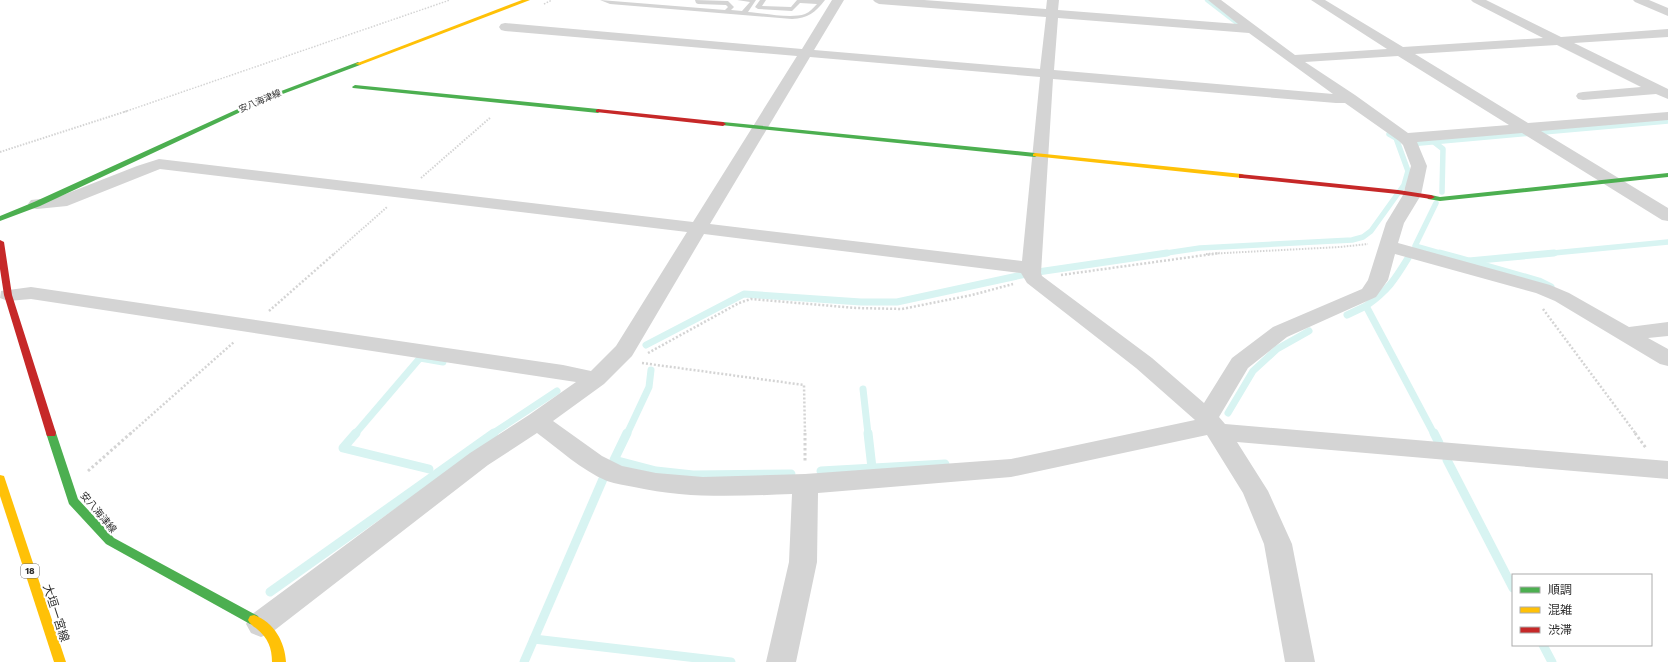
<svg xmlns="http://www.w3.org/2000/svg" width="1668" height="662" viewBox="0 0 1668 662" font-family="'Work Sans','Noto Sans JP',sans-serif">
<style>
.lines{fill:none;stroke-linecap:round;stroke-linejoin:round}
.stream-far3{stroke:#d8f4f2;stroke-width:4.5}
.stream-far2{stroke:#d8f4f2;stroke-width:5.5}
.stream-far1{stroke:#d8f4f2;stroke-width:7}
.stream{stroke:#d8f4f2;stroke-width:9}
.path-far3{stroke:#d4d4d4;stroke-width:1.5;stroke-dasharray:1.5 1.5;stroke-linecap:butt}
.path-far2{stroke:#d4d4d4;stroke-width:2;stroke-dasharray:1.5 1.5;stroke-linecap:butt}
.path-far1{stroke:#d4d4d4;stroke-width:2.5;stroke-dasharray:2 2;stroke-linecap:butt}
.path{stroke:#d4d4d4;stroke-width:3;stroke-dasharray:2.5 2.5;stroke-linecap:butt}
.lane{fill:#d4d4d4;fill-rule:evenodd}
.street{fill:#d4d4d4;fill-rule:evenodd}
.fast{fill:#4caf50;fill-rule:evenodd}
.slow{fill:#ffc107;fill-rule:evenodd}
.jam{fill:#c62828;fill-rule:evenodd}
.labels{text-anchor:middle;stroke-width:4;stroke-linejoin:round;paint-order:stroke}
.far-street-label{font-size:9px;fill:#303030;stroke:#fff}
.shield{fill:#fff;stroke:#6e6e6e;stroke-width:1}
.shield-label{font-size:9px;font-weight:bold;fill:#303030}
.street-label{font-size:10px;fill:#303030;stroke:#fff}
.near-street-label{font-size:12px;fill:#303030;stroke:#fff}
</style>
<rect width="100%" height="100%" fill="#fff"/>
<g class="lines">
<path class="stream-far3" d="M1207,0L1242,27"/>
<g class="stream-far2">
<path d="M1434,142L1443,149L1442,192"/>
<path d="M1409,144L1668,121"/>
<path d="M1436,203L1415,246L1443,254"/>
<path d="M1160,254L1200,248L1352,240L1363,237L1371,231L1404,185L1408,171L1396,138L1389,134"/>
<path d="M1543,254L1668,242"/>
</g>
<g class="stream-far1">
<path d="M1440,253L1469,261"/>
<path d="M1408,258C1394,281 1388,290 1366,306L1434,434"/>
<path d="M1551,287L1539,281L1469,261L1554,253"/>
<path d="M1347,315L1366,306"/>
<path d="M646,345L744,294L861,302H897L1031,273L1167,253"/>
<path d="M863,389L868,434"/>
<path d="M1228,413L1253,371L1277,349L1309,331"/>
<path d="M355,434L420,358L443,362"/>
<path d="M492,434L557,391"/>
<path d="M627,434L649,387L651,370"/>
</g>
<g class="stream">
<path d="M356,433L343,448L429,469"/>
<path d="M627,433L614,460L656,471L693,475L791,474"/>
<path d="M868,433L872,468"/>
<path d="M1434,433L1439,443"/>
<path d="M1447,460L1513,588"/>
<path d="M821,471L945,464"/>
<path d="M270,592L494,433"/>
<path d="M534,639L731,662"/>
<path d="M1543,645L1552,662"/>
<path d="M524,662L603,479"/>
</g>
<g class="path-far3">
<path d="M544,4L552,0"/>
<path d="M124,112L450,0"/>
</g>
<g class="path-far2">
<path d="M0,152L127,111"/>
<path d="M421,178L491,117"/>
<path d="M334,254L387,207"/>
<path d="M1206,254L1340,247L1368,244"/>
</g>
<g class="path-far1">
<path d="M1061,275L1220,253"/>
<path d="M1543,309L1636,434"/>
<path d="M269,311L335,253"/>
<path d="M648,353L739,303L751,299L856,308L902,309L972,295L1013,284"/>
<path d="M642,363L804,385L805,434"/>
<path d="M130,434L234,342"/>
</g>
<g class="path">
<path d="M805,433V462"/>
<path d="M1635,433L1646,448"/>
<path d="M88,471L131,433"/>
</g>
<path class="lane" d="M600,0L725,10L728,7L726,5L698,4L696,3L695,0L728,1L734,7L731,10L742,11L750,2L737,0H756L748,12C763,13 791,19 805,14C810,12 813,8 817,4L800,3L792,11L758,9L755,7L760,0H766L762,6L791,7L797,0H825C815,13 808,18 792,19L610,4Z"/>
<g class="street">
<path d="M832,0H844L814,50L1040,69L1046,17L879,4L875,2L873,0H924L1046,9L1047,0H1059L1058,10L1238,24L1208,0H1221L1295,55L1387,49L1311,0H1325L1403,47L1543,38L1473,2L1471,0H1486L1561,37L1668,29V37L1574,43L1668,89V99L1656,94L1583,100L1578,99L1576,96L1578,93L1583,92L1641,87L1557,45L1415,54L1528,123L1668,112V120L1541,131L1668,208V221L1662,220L1522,133L1417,142L1427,166L1421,195L1404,223L1398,243L1550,285L1569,293L1629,327L1668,322V336L1648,338L1668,349V366L1660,364L1555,301L1536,293L1395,254L1388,280L1376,297L1287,337L1248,368L1219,417L1225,424L1668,461V479L1237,442L1268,491L1292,544L1315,662H1285L1264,544L1243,493L1207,435L1011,477L818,493L817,562L796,662H766L789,562L792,494C739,496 686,499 634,487C625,485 616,484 607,481C581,470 559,449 537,433L488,465L271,633L261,637L251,633L246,624L251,615L470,453L529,415L576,382L31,299L8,301L0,298L1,291L31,287L563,365L591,371L616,346L687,232L160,169L67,206L37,209L31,208L28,204L31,200L58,197L137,166L159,159L693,222L797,56L505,31L501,30L499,27L501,24L505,23L802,49ZM1058,18L1249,33L1333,94L1054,70ZM1398,56L1509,125L1408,133L1355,95L1305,62ZM810,57L1040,77L1022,261L710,224ZM1053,79L1336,103H1345L1399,141L1403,145L1411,166L1403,195L1386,223L1368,280L1362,289L1273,327L1232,358L1204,403L1152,358L1042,276L1041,273ZM704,234L1021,273L1027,283L1136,368L1195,420L1011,459L805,474L703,477L656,473L622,466L602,456L553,421L604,384L632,356Z"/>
<path d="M1633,0H1649L1668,8V16L1635,2Z"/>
</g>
<g class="fast">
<path d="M358,62L361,64L360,65L264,101L40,206L0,221V216L34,202L260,99Z"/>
<path d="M355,85L598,109L601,111L598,113L353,88L352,87Z"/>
<path d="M723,122L1035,153L1038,155L1035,157L721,125L720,124Z"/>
<path d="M1668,173V177L1440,201L1428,199L1427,197L1431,195L1440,197Z"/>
<path d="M51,429L55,430L78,499L114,538L258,616L260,620L258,624L254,625L250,624L106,544L69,504L46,433L47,430Z"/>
</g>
<g class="slow">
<path d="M522,0H530L360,65L355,64Z"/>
<path d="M1035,153L1242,174L1246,176L1242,178L1033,156V154Z"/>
<path d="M0,475L4,476L66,662H54L0,496Z"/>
<path d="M254,615C274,622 285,642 286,662H272C272,648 268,638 257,629C253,626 250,624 248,620L250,616Z"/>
</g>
<g class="jam">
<path d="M598,109L723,122L726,124L723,126L596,112V110Z"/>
<path d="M1239,174L1398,190L1431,195L1435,197L1431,199L1398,194L1242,178H1239Z"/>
<path d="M0,240L4,242L12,295L56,433L55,436H47L46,433L4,295L0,269Z"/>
</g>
</g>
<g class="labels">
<g class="far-street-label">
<text transform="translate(260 101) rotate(-23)" y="3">安八海津線</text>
</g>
<rect class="shield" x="21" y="564" width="18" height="14" rx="3"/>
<g class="shield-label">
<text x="30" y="574">18</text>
</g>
<g class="street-label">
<text transform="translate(99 512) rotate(50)" y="4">安八海津線</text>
</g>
<g class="near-street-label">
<text transform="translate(56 613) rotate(72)" y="4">大垣一宮線</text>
</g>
</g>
<rect x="1512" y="574" width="140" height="72" fill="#ffffff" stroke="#acacac"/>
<rect x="1520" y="587" width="20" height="6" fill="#4caf50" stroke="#acacac"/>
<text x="1548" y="594" font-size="12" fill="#303030">順調</text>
<rect x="1520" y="607" width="20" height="6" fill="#ffc107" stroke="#acacac"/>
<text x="1548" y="614" font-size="12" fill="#303030">混雑</text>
<rect x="1520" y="627" width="20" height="6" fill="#c62828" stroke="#acacac"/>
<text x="1548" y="634" font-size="12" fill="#303030">渋滞</text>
</svg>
